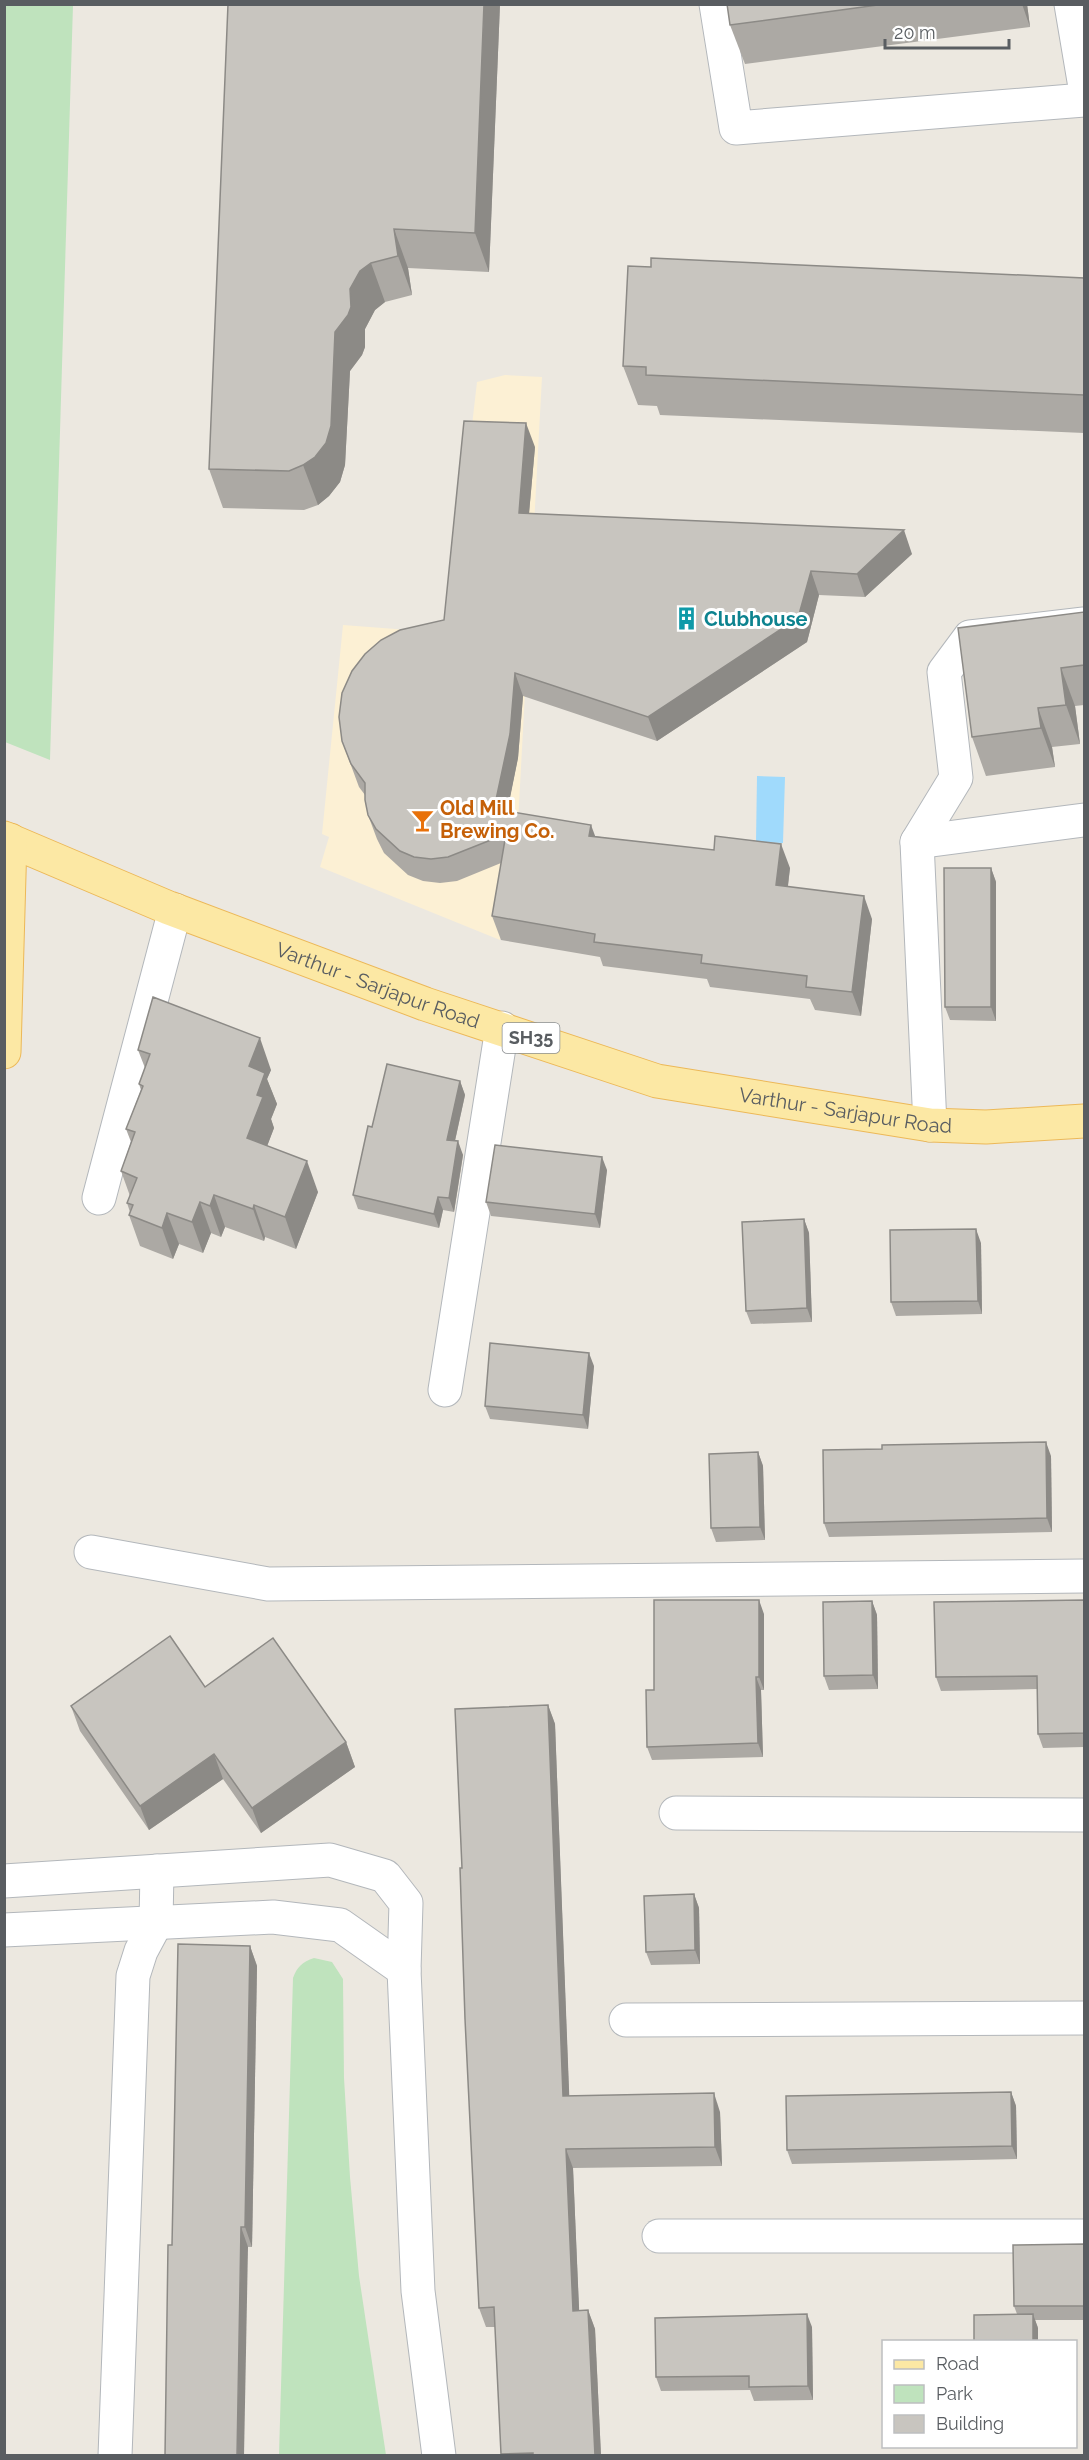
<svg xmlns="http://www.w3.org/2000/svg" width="1089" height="2460" viewBox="0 0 1089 2460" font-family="Raleway,sans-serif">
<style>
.commercial{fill:#fcf0d4}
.green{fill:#bfe3bd}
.water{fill:#a0dafc}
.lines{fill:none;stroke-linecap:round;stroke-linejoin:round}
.minor-casing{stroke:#b3b7bb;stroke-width:35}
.major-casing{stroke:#ecb858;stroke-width:35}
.minor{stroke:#fff;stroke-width:33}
.major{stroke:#fce8a4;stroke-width:33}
.wall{fill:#aca9a4}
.shaded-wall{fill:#8c8a86}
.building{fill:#c8c5bf;stroke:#8c8a86;stroke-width:1.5}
.labels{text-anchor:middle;stroke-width:6;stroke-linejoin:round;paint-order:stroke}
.shield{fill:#fff;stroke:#8b8e90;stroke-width:1.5}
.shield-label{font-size:18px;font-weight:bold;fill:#595d61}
.culture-label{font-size:20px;font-weight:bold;fill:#0d838f;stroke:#fff;text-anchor:start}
.food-label{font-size:20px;font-weight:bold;fill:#c56008;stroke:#fff;text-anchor:start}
.street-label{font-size:20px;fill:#595d61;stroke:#fff}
</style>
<rect width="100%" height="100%" fill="#ece8e0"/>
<path class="commercial" d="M505,375L542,377L518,823L500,940L320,867L329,837L322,834L343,625L448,633L477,382Z"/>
<g class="green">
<path d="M4,5H73L50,760L5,742Z"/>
<path d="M314,1958L332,1962L343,1979L344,2078L350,2177L359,2276L386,2455H279L293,1978C297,1967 302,1962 314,1958Z"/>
</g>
<path class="water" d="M757,776L785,777L783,843L756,842Z"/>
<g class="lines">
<defs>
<g id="minor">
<path d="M716,4L736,128L1084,100"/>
<path d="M1071,4L1084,81"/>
<path d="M917,842L1084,820"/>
<path d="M930,1125L917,842L956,778L944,672L970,637L1084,624"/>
<path d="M99,1198L175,910"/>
<path d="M445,1390L502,1028"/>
<path d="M91,1552L268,1584L1084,1576"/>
<path d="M676,1813L1084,1815"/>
<path d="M4,1881L330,1860L385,1876L406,1903L404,1970L418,2291L439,2456"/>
<path d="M4,1930L273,1917L340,1925L404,1970"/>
<path d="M626,2020L1084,2018"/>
<path d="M659,2236H1084"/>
<path d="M115,2456L133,1976L141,1951L156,1923L157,1871"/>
</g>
<g id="major">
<path id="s1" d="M4,838L169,908L425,1004L657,1081L930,1125L986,1127L1084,1121"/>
<path d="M4,1052L10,840"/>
</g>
</defs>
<use href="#minor" class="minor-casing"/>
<use href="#major" class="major-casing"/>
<use href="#minor" class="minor"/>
<use href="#major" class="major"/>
</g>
<g class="wall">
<path d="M500,4L489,272L408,268L412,295L385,302L375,310L365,329V347L362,355L350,371L345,465L340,482L329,496L318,505L304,510L223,508L209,469Z"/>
<path d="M727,4H1027L1030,27L745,64L730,25Z"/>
<path d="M1084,278V433L660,415L657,406L638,405L623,366Z"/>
<path d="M535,447L529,513L912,554L865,597L819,595L807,642L657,741L523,696L518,758L507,811L595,836L790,868L788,886L872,919L861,1016L815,1010L810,999L710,987L707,979L603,966L600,957L501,940L492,916L501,863L457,881L440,883L423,881L408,875L384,853L377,839L368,815L365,795L359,787L342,741L444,620Z"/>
<path d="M1084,612V705L1075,706L1080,744L1052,747L1055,767L986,776L972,737Z"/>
<path d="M991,868L996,882V1021L950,1020L945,1007Z"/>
<path d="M138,1050L271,1070L267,1079L277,1104L271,1119L274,1128L267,1146L318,1192L296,1249L265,1237L264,1241L225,1227L221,1237L211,1233L203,1253L179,1244L173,1259L140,1246L129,1215L130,1212L127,1203L130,1196L121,1171L131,1142L126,1129L141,1090L139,1084L145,1068Z"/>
<path d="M460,1081L465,1095L455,1141L463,1155L454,1212L443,1210L439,1228L358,1209L353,1195L372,1127Z"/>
<path d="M607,1170L600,1228L491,1216L486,1202Z"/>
<path d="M804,1219L809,1233L812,1322L751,1324L746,1311Z"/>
<path d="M981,1243L982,1314L896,1316L891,1302Z"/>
<path d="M594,1366L588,1429L490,1419L485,1406Z"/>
<path d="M882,1449L1051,1456L1052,1532L829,1537L824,1523Z"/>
<path d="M758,1452L763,1466L765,1540L716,1542L711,1528Z"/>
<path d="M1084,1600V1747L1043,1748L1038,1734L1037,1689L941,1691L936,1677Z"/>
<path d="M872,1601L877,1615L878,1689L829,1690L824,1676Z"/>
<path d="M764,1614V1690H761L763,1757L652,1760L647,1747L654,1690Z"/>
<path d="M205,1687L346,1742L355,1767L261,1833L223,1779L149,1830L80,1731L71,1706Z"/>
<path d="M548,1705L555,1724L569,2096L720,2112L722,2166L573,2168L579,2311L588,2310L595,2329L601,2456H501L495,2327H486L479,2308L462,1868Z"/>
<path d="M694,1894L699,1908L700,1964L651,1965L646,1952Z"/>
<path d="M250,1946L257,1966L252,2247L172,2245Z"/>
<path d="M1011,2092L1016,2106L1017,2159L792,2164L787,2150Z"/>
<path d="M1084,2244V2320H1035L1038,2328L1017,2314L1014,2306Z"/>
<path d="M812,2327L813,2400L754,2401L750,2390L661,2391L656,2377Z"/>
</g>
<g class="shaded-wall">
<path d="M484,4H500L489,272L475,233Z"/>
<path d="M1022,4H1027L1030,27Z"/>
<path d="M394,229L408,268L412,295L398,256Z"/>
<path d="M371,263L385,302L375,310L365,329V347L362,355L350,371L345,465L340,482L329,496L318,505L303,465L335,332L350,289L360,271Z"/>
<path d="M526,423L535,447L527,536L519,513Z"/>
<path d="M904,530L912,554L865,597L857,574Z"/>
<path d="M811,571L819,595L807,642L657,741L648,717Z"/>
<path d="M1061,668L1075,706L1080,744L1066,705Z"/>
<path d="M515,673L523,696L518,758L503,833L494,809Z"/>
<path d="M1038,708L1052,747L1055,767L1041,728Z"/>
<path d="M591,825L600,849L589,836Z"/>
<path d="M781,844L790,868L785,909L776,885Z"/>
<path d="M991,868L996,882V1021L991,1007Z"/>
<path d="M864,896L872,919L861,1016L852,992Z"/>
<path d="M260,1038L271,1070L267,1079L277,1104L271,1119L274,1128L258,1170L247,1138L249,1066Z"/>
<path d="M460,1081L465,1095L452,1154L447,1140Z"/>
<path d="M458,1141L463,1155L454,1212L449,1198Z"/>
<path d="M602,1157L607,1170L600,1228L595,1214Z"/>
<path d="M307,1161L318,1192L296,1249L285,1217Z"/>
<path d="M214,1195L225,1227L221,1237L210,1206Z"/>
<path d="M438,1197L443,1210L439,1228L434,1214Z"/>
<path d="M200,1202L211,1233L203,1253L192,1222Z"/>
<path d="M254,1205L265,1237L264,1241L253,1209Z"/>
<path d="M167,1213L179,1244L173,1259L162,1228Z"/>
<path d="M804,1219L809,1233L812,1322L807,1308Z"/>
<path d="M976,1229L981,1243L982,1314L978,1301Z"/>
<path d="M589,1353L594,1366L588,1429L583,1415Z"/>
<path d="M1046,1442L1051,1456L1052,1532L1047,1518Z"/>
<path d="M758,1452L763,1466L765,1540L760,1527Z"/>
<path d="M759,1600L764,1614V1690L759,1677Z"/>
<path d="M872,1601L877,1615L878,1689L873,1675Z"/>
<path d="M756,1677L761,1690L763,1757L758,1743Z"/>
<path d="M548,1705L555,1724L570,2115L563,2096Z"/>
<path d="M346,1742L355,1767L261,1833L252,1808Z"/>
<path d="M214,1754L223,1779L149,1830L140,1806Z"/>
<path d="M694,1894L699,1908L700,1964L695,1950Z"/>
<path d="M250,1946L257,1966L252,2247L245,2227Z"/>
<path d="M1011,2092L1016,2106L1017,2159L1012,2146Z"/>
<path d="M714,2093L720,2112L722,2166L715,2147Z"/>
<path d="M566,2149L573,2168L580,2330L573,2311Z"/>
<path d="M241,2227L248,2247L244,2456H237Z"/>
<path d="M588,2310L595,2329L601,2456H595Z"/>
<path d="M807,2314L812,2327L813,2400L808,2386Z"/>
<path d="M1033,2314L1038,2328V2342H1033Z"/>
</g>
<g class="building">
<path d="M228,4H484L475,233L394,229L398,256L371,263L360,271L350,289L351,307L348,315L335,332L331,426L326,443L315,457L303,465L289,471L209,469Z"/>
<path d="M727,4H885L730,25Z"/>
<path d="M651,258L1084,278V395L646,375V367L623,366L628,266L651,267Z"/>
<path d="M464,421L526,423L519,513L904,530L857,574L811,571L798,618L648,717L515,673L510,734L494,809L591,825L589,836L714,850L715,836L781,844L776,885L864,896L852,992L806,987L807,976L701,963L702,955L594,942L595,934L492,916L506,834L448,857L431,859L414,857L400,851L376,829L368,815L365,800V783L351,764L342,741L339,717L342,693L352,671L365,654L381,640L400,630L444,620Z"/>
<path d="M1084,612V665L1061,668L1066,705L1038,708L1041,728L972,737L958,628Z"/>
<path d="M944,868H991V1007H945Z"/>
<path d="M153,997L260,1038L249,1066L265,1073L257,1095L263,1097L247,1138L307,1161L285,1217L254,1205L253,1209L214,1195L210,1206L200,1202L192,1222L167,1213L162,1228L129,1215L133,1205L127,1203L137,1178L121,1171L135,1132L126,1129L143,1086L139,1084L150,1054L138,1050Z"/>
<path d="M387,1064L460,1081L447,1140L458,1141L449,1198L438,1197L434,1214L353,1195L368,1126L372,1127Z"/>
<path d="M495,1145L602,1157L595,1214L486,1202Z"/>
<path d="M804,1219L807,1308L746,1311L742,1222Z"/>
<path d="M976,1229L978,1301L891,1302L890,1230Z"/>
<path d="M490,1343L589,1353L583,1415L485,1406Z"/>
<path d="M1046,1442L1047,1518L824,1523L823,1450L882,1449V1445Z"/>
<path d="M758,1452L760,1527L711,1528L709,1454Z"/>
<path d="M654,1600H759V1677H756L758,1743L647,1747L646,1690H654Z"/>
<path d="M1084,1600V1733L1038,1734L1037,1676L936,1677L934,1602Z"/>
<path d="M872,1601L873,1675L824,1676L823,1602Z"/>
<path d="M170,1636L205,1687L273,1638L346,1742L252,1808L214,1754L140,1806L71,1706Z"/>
<path d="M548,1705L563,2096L714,2093L715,2147L566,2149L573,2311L588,2310L595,2456H533V2453L501,2454L494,2307L479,2308L465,2019L460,1868H462L455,1709Z"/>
<path d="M694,1894L695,1950L646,1952L644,1896Z"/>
<path d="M178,1944L250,1946L245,2227H241L237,2456H165L168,2245H172Z"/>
<path d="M1011,2092L1012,2146L787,2150L786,2096Z"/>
<path d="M1084,2244V2306H1014L1013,2245Z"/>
<path d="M807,2314L808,2386L749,2387V2376L656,2377L655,2318Z"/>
<path d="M1033,2314V2342H974V2315Z"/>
</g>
<defs>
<symbol id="building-bare" viewBox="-9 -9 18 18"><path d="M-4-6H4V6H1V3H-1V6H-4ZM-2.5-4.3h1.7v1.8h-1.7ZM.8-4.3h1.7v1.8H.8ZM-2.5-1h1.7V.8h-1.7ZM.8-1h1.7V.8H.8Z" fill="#0f9aa8" stroke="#fff" stroke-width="2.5" paint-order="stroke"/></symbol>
<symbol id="bar-bare" viewBox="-9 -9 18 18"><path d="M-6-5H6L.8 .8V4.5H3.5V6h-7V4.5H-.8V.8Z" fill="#e8710a" stroke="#fff" stroke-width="2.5" paint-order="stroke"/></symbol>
</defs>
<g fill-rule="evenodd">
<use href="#building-bare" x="670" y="602" width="33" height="33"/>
<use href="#bar-bare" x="406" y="804" width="33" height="33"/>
</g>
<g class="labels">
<rect class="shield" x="502.5" y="1023" width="57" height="30" rx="4.5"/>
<g class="shield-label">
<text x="531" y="1044">SH35</text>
</g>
<g class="culture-label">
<text x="704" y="626">Clubhouse</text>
</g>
<g class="food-label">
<text x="440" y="815">Old Mill<tspan x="440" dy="23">Brewing Co.</tspan></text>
</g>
<g class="street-label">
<text dy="7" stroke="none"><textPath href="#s1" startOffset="402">Varthur - Sarjapur Road</textPath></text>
<text dy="7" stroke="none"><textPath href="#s1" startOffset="888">Varthur - Sarjapur Road</textPath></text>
</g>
</g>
<rect width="1089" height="2460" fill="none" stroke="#595d61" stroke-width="12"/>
<rect x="882" y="2340" width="195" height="108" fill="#ffffff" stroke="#bdbec0" stroke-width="1.5"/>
<rect x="894" y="2360" width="30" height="9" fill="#fce8a4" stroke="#bdbec0" stroke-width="1.5"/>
<text x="936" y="2370" font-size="18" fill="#595d61">Road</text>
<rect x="894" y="2385" width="30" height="18" fill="#bfe3bd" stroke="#bdbec0" stroke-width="1.5"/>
<text x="936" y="2400" font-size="18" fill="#595d61">Park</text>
<rect x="894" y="2415" width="30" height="18" fill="#c8c5bf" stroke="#bdbec0" stroke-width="1.5"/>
<text x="936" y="2430" font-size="18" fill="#595d61">Building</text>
<path d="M885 39v9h124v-9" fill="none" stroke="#595d61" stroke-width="3"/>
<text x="894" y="39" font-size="18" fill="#595d61" stroke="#ffffff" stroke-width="4.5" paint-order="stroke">20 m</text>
</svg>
